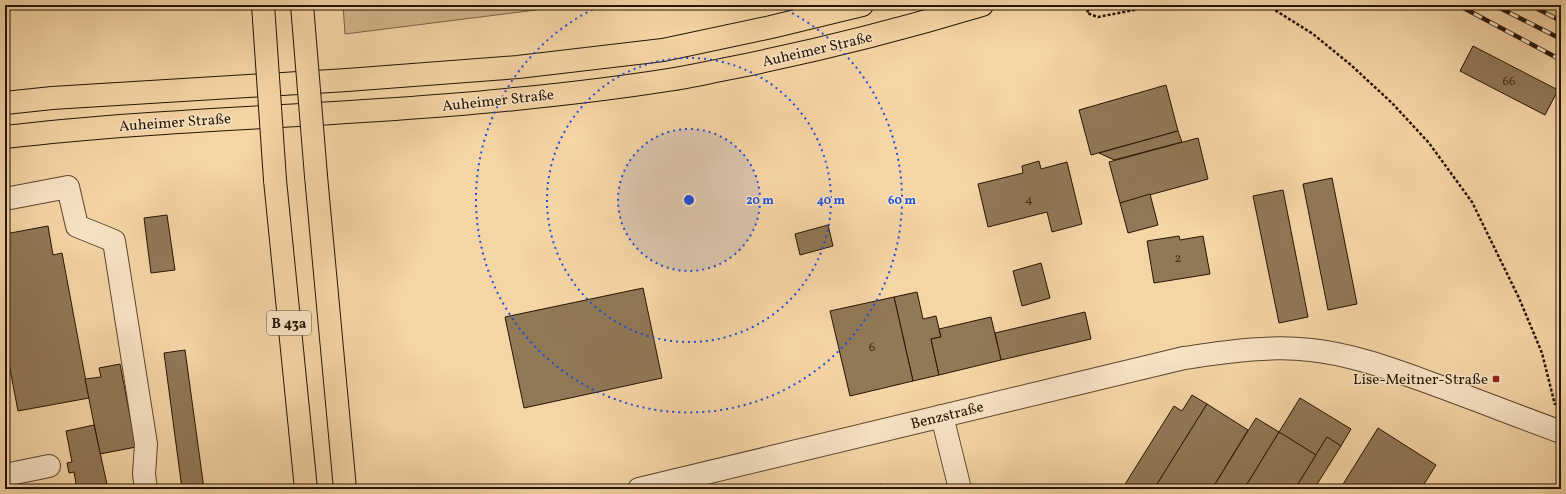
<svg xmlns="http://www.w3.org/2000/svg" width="1566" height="494" viewBox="0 0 1566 494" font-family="Vollkorn,serif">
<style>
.green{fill:#d2b48a;stroke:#7c6445}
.building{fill:#917856;stroke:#251500}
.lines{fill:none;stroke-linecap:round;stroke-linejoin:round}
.minor-casing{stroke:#59452a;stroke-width:24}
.major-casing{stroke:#251500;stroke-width:24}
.highway-casing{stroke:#251500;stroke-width:24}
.path{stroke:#251500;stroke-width:2.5;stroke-dasharray:3 2;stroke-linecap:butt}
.minor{stroke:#f8e3c5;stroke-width:22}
.major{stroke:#f5d4a6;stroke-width:22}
.highway{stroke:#f5d4a6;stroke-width:22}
.rail-casing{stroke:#251500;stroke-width:4.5}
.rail{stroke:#f8e3c5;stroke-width:3;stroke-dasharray:9;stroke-linecap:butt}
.highway-bridge-casing{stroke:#251500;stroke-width:24;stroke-linecap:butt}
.highway-bridge{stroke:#f5d4a6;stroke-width:22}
.ring{fill:none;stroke:#1d4ed8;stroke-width:2;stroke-dasharray:2 4}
.poi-dot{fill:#8f2418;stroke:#f8e3c5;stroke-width:1.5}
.labels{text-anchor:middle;stroke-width:3;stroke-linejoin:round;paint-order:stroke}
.number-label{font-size:13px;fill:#402e16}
.shield{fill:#f8e3c5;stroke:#64533b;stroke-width:1}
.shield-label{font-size:14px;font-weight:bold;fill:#251500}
.street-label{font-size:15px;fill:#251500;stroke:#f8e3c5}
.poi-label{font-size:15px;fill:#251500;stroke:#f8e3c5;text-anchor:end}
.centre{fill:#1d4ed8;stroke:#f8e3c5;stroke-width:2}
.ring-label{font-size:12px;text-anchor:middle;font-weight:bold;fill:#1d4ed8;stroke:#f8e3c5;stroke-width:3;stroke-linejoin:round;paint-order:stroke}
</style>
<rect width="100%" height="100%" fill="#f5d4a6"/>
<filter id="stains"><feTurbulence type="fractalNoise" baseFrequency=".005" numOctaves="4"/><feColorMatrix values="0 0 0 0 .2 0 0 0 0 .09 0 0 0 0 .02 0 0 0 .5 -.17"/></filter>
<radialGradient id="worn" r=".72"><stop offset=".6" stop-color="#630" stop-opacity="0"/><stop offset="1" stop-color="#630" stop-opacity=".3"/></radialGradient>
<path class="green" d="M343,5H559L536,10L345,34Z"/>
<g class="building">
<path d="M1473,46L1558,90L1545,115L1460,71Z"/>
<path d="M1166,85L1178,131L1091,155L1079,110Z"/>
<path d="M1178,131L1182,142L1114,160L1099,153Z"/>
<path d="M1198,138L1208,179L1120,203L1109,162Z"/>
<path d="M1039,161L1041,169L1067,162L1082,224L1052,232L1047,212L988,227L978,184L1023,173L1022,166Z"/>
<path d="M1332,178L1357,304L1328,310L1303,184Z"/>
<path d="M1283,190L1308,317L1279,323L1253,196Z"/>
<path d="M1150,194L1158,225L1128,233L1120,203Z"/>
<path d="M167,215L175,270L151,273L144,218Z"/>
<path d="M828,225L833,246L800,255L795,234Z"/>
<path d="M48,226L53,255L62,253L89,398L18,411L5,343V234Z"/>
<path d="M1179,236L1180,240L1203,236L1210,274L1154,283L1147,241Z"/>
<path d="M1041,263L1050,298L1022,306L1013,271Z"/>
<path d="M643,288L662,378L524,408L505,317Z"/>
<path d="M917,292L923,319L936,316L941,337L931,339L939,375L913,381L894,297Z"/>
<path d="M894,297L913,381L850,396L830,311Z"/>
<path d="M1085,312L1091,339L1001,360L995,333Z"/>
<path d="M991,317L1001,360L939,375L931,339L941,337L939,329Z"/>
<path d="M185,350L204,489H182L164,353Z"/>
<path d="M120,364L136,447L100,454L85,379L101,377L99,368Z"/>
<path d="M1192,395L1207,404L1154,489H1122L1174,406L1182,411Z"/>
<path d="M1300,398L1351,429L1341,446L1327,437L1316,455L1279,432Z"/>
<path d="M1207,404L1248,430L1212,489H1154Z"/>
<path d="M1256,418L1279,432L1244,489H1212Z"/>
<path d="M94,425L108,489H77L74,472L69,473L67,463L72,462L66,431Z"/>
<path d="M1378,428L1436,465L1421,489H1340Z"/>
<path d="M1279,432L1316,455L1295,489H1244Z"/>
<path d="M1327,437L1341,446L1314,489H1295Z"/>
<path d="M881,484L882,489H861Z"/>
</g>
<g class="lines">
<defs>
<g id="minor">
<path d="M5,199L68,187L77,226L114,241L146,444L144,474L146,489"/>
<path d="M942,416L960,489"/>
<path d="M5,475L49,466"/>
<path d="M639,489L1184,358C1226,352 1269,345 1311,350C1349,354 1386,367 1422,380C1469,397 1515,415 1561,432"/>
</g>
<g id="major">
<path d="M5,103L52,98L347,80L518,67L663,50L771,27L862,5"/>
<path d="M5,137C174,117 345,117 515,99C566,94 617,88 668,80C689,77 710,72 731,68C816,51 899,30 982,5"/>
</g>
<g id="highway">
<path d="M316,176L345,489"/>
<path d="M275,180L306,489"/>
</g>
</defs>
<use href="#minor" class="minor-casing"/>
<use href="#major" class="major-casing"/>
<use href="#highway" class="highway-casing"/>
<g class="path">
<path d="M1090,5L1087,13L1098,17L1134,10L1149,5"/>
<path d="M1267,5L1313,34L1351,65L1392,103L1429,143L1472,202L1519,298L1542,353L1555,405"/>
</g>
<use href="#minor" class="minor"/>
<use href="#major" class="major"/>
<use href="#highway" class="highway"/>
<defs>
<g id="rail">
<path d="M1458,5L1561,60"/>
<path d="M1494,5L1561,39"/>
<path d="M1530,5L1561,21"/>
</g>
</defs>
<use href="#rail" class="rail-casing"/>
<use href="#rail" class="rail"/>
<defs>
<g id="highway-bridge">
<path d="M263,5L275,180"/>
<path d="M302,5L316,176"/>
</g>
</defs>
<use href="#highway-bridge" class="highway-bridge-casing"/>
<use href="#highway-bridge" class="highway-bridge"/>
</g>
<circle cx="689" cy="200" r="71" fill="#1d4ed8" fill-opacity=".12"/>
<g class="ring">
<circle cx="689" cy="200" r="71"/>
<circle cx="689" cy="200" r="142"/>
<path d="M776 5A213 213 0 1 1 602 5"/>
</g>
<rect class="poi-dot" x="1492" y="375" width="8" height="8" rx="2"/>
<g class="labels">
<g class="number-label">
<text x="1509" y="85">66</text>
<text x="1029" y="203">4</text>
<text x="1178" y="262">2</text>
<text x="872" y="351">6</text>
</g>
<rect class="shield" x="267" y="311" width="44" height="24" rx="3"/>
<g class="shield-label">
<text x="289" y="328">B 43a</text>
</g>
<g class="street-label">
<text transform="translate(817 49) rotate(-13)" y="5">Auheimer Straße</text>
<text transform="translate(498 100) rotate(-6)" y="5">Auheimer Straße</text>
<text transform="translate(175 122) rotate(-4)" y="5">Auheimer Straße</text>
<text transform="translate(947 415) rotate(-14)" y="5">Benzstraße</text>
</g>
<g class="poi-label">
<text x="1488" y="384">Lise-Meitner-Straße</text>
</g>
</g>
<circle cx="689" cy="200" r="6" class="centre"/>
<g class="ring-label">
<text x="760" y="204">20 m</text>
<text x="831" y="204">40 m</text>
<text x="902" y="204">60 m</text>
</g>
<rect width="1566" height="494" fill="none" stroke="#f5d4a6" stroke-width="20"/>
<rect x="6" y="6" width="1554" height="482" fill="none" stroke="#251500" stroke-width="2"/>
<rect x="10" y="10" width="1546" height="474" fill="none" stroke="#251500"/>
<rect width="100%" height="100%" filter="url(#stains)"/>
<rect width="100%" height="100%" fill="url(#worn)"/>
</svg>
